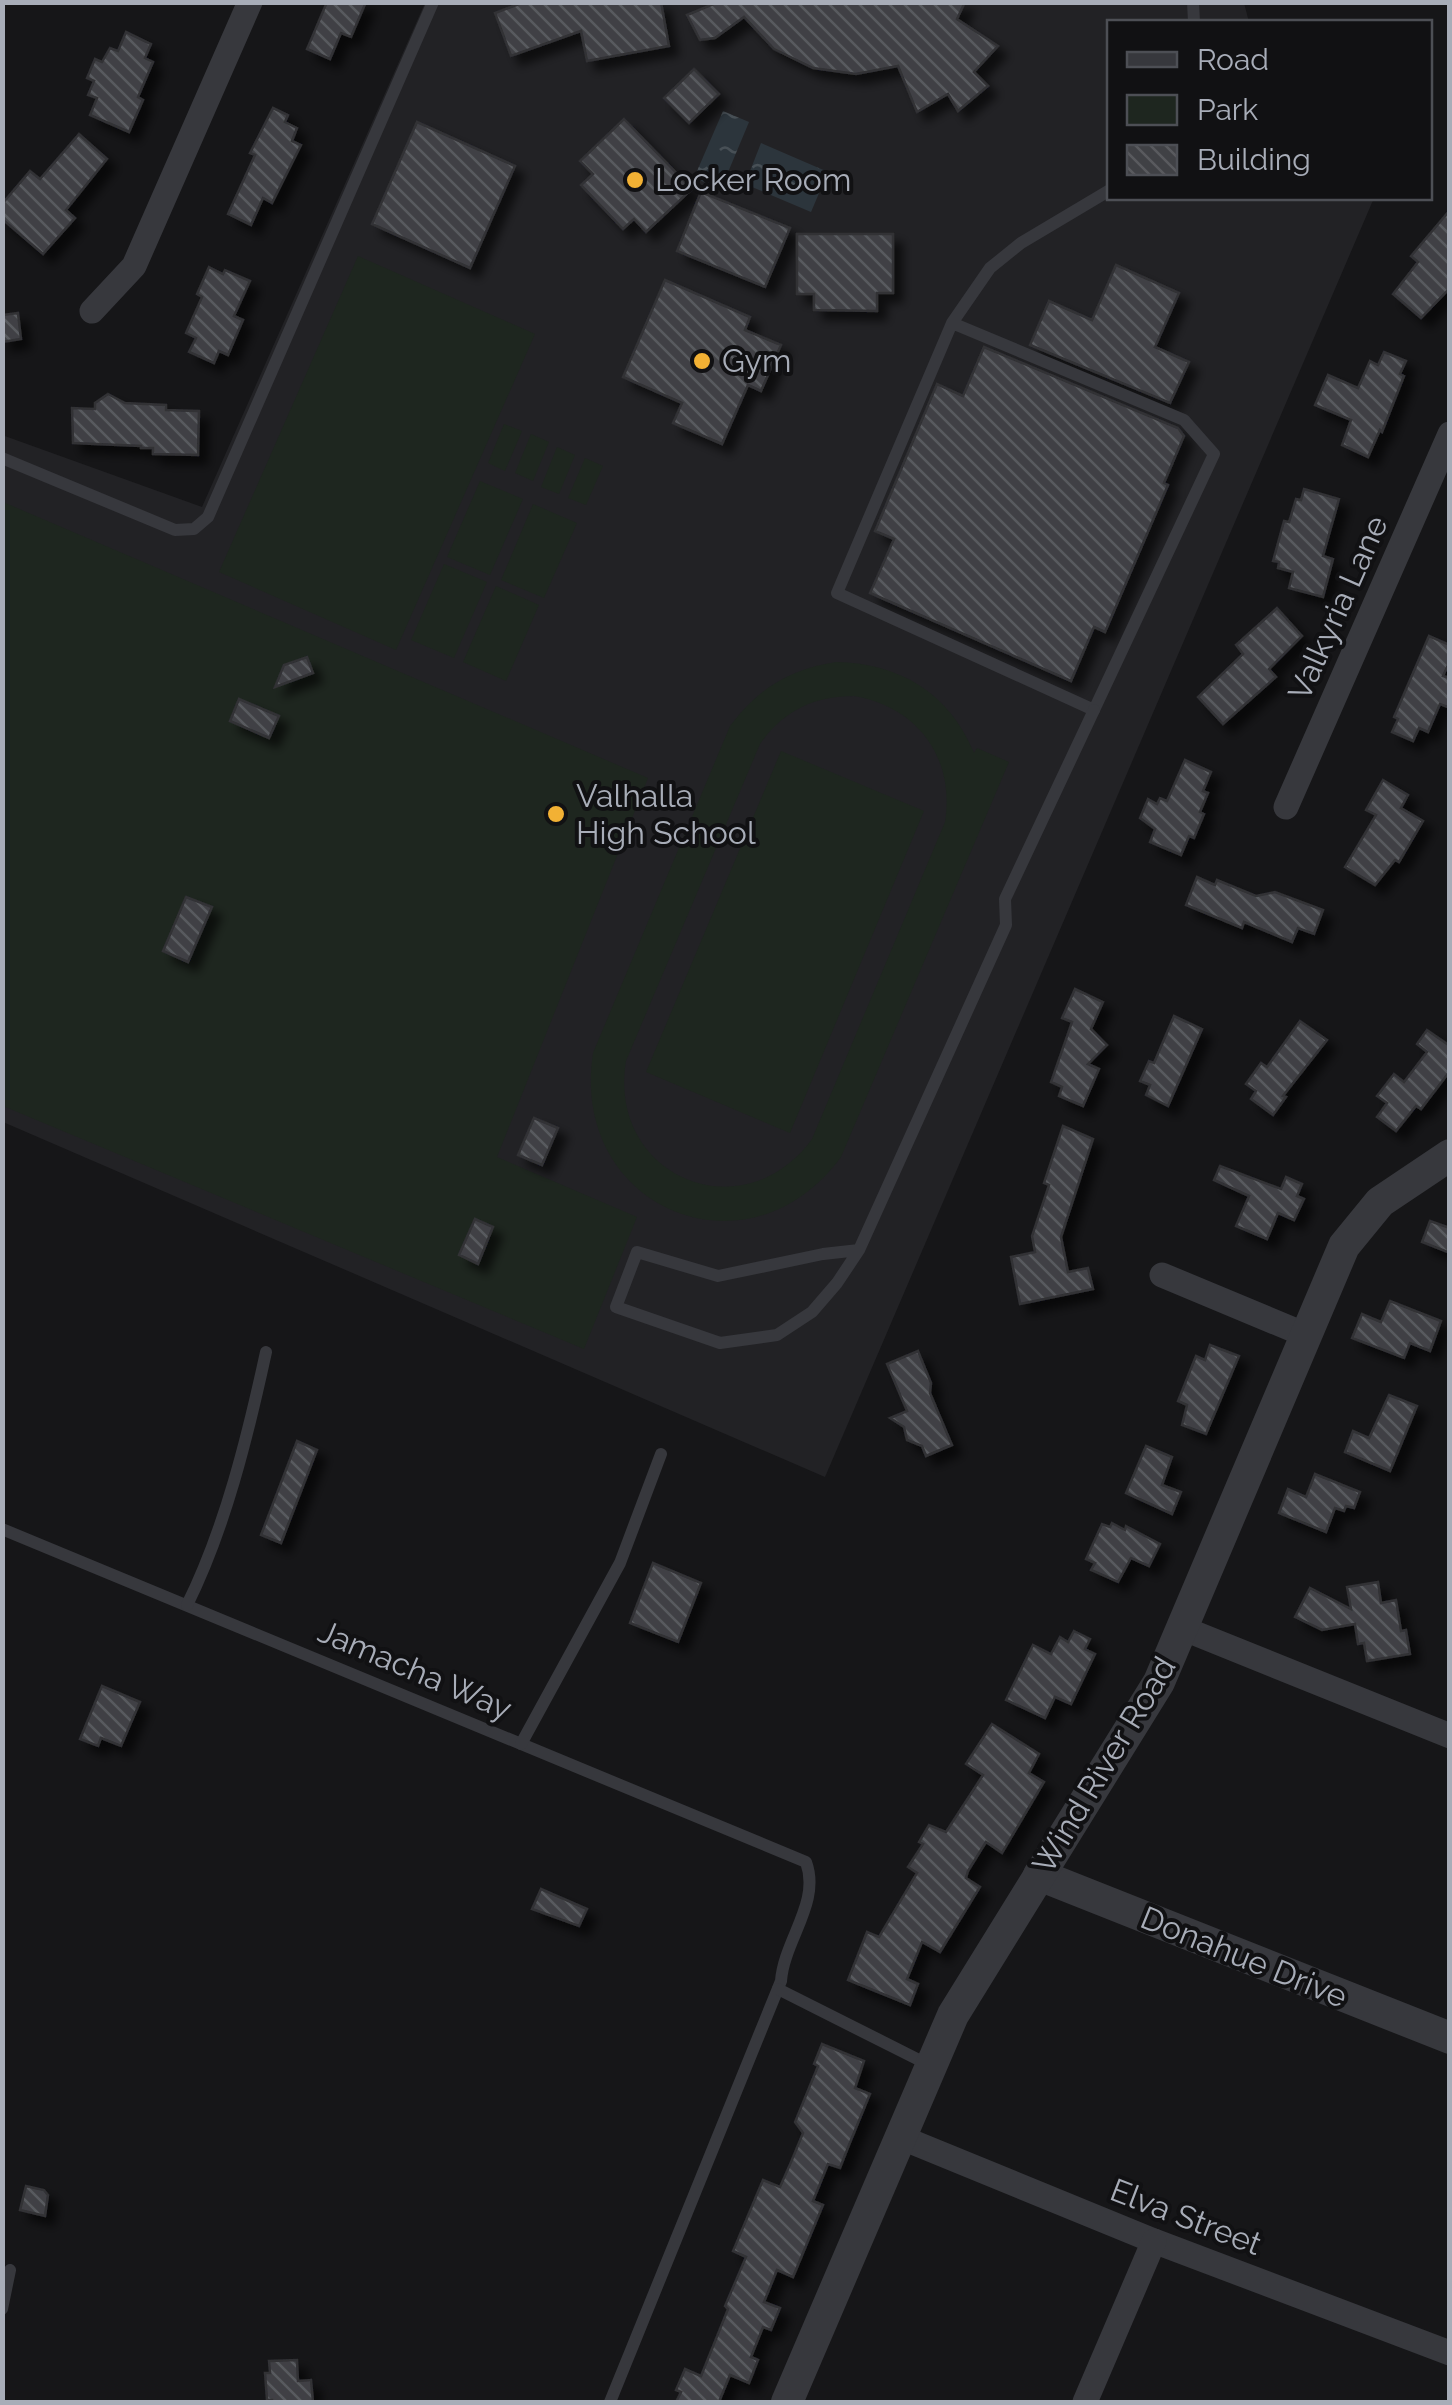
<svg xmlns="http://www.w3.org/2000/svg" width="1452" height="2405" viewBox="0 0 1452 2405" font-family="Raleway,sans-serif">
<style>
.built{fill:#222225}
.park{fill:#1e261f;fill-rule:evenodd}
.water{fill:url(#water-ripples)}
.building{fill:url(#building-back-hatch);stroke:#303034;stroke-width:2.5;filter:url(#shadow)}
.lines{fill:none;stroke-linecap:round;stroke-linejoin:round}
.service{stroke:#37383d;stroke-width:12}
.minor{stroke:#37383d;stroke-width:25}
.tertiary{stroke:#37383d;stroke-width:32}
.poi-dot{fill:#f2b134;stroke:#111113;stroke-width:4}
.labels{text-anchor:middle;stroke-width:8;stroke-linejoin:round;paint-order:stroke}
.poi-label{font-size:32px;fill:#a8adb8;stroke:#111113;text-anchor:start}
.street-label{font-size:32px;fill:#a8adb8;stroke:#111113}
</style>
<defs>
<pattern id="water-ripples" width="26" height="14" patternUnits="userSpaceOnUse" patternTransform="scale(2.5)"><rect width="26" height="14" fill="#2c353c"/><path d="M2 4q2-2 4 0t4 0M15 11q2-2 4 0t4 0" fill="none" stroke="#485056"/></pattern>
<pattern id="building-back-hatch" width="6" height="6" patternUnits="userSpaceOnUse" patternTransform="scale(2.5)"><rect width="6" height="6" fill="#404145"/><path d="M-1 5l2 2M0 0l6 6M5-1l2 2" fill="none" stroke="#595a5e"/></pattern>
<filter id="shadow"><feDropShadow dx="9" dy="9" stdDeviation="5" flood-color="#0009"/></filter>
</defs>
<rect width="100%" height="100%" fill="#161618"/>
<path class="built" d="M425,3H1244L1249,22H1110V198H1374L825,1477L3,1122L2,435L202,507Z"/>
<g class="park">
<path d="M358,256L535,334L396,650L219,572Z"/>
<path d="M504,424L522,431L505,471L488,463Z"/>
<path d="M531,434L549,442L533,481L515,473Z"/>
<path d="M557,447L575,455L559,494L541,487Z"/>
<path d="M585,458L603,466L586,505L568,498Z"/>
<path d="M480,481L523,499L490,575L447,557Z"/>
<path d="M3,502L648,778L497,1157L637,1217L584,1349L3,1106Z"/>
<path d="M533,504L577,523L544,598L501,580Z"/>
<path d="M444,564L487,582L454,658L411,640Z"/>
<path d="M496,586L539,605L506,681L463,662Z"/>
<path d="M836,662C900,663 950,694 974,753L977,748L1009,762L841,1157C748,1284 569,1208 593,1053L730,726C758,688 791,669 836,662ZM854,696C918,707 955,758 945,822L812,1139C743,1234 607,1176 626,1061L760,744C783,711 814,696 854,696Z"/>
<path d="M781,751L924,811L790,1133L646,1072Z"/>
</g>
<g class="water">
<path d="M723,111L749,122L721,189L694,178Z"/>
<path d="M761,143L828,172L811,212L745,184Z"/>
</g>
<g class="building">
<path d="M327,2H366L351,37L341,33L330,59L307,49Z"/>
<path d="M524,2H661L669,46L587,61L581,31L511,56L495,13Z"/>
<path d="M718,2H965L957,19L998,46L974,72L988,86L958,111L948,94L917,112L898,66L856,74L813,68L774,49L744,17L715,38L700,40L687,15Z"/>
<path d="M126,32L151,44L145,58L153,62L138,97L143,100L129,132L90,115L97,98L88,95L94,81L87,78L95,59L102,62L110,48L118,51Z"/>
<path d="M694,69L719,94L689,123L664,98Z"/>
<path d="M273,108L288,115L285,122L297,128L292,141L301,145L272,203L263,198L251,225L228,214L255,155L250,153Z"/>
<path d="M624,119L692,189L646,232L634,219L623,229L581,185L593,174L580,161Z"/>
<path d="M417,122L515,166L470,268L372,224Z"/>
<path d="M79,134L107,159L66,210L75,218L43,254L2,219V204L30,171L40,179Z"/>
<path d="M701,192L790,228L765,287L677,251Z"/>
<path d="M1450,210V288L1421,318L1393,294L1418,262L1411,256Z"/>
<path d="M797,234H893V293H877V311L814,310V294H797Z"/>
<path d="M1116,265L1179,293L1155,347L1189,362L1170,403L1030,345L1049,301L1092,320Z"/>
<path d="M209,267L223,274L225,270L250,281L234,316L243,320L228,355L219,351L214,363L189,352L196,338L186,333L202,297L197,294Z"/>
<path d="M665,280L750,317L745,330L781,345L761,391L748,385L722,444L673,423L682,403L623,377Z"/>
<path d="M18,313L21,339L2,342V315Z"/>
<path d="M984,347L1178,428L1184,436L1164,483L1168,485L1105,632L1094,627L1071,681L870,593L894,539L875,531L937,384L963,396Z"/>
<path d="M1384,352L1406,361L1400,374L1404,376L1382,432L1380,430L1368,457L1342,445L1351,420L1315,405L1328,375L1358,388L1370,361L1378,365Z"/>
<path d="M108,394L125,403L166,405V410L199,411L198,455L153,454V448H141V446L73,443L72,408L95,409V403Z"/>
<path d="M1304,489L1339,499L1323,556L1333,559L1323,597L1289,588L1293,572L1278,568L1279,562L1273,561L1284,521L1289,522L1296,499L1301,500Z"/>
<path d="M1277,608L1302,636L1269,669L1276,677L1223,724L1198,697L1243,654L1236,645Z"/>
<path d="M1429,636L1450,645V661L1443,676L1450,678V708L1440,704L1428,732L1419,728L1413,741L1392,732L1398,719L1394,717Z"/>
<path d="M307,657L313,673L275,687L284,665Z"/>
<path d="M239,699L279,716L269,738L230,721Z"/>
<path d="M1185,760L1211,772L1203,791L1208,793L1200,812L1204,814L1194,838L1189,836L1181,855L1150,842L1155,829L1140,818L1148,799L1157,804L1160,798L1167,801Z"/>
<path d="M1383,780L1408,795L1401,808L1423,821L1399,862L1395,860L1375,885L1345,867L1376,815L1366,810Z"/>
<path d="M1197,877L1215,885L1217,880L1256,896L1275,892L1323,910L1314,934L1298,928L1292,942L1244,922L1242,928L1186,905Z"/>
<path d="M186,897L212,907L188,962L163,951Z"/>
<path d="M1075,989L1103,1002L1091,1029L1107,1045L1088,1064L1099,1069L1083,1106L1059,1096L1062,1087L1051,1082L1072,1022L1062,1018Z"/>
<path d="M1174,1016L1202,1029L1168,1106L1146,1095L1150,1085L1140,1081L1149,1061L1154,1063Z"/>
<path d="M1300,1021L1327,1040L1283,1096L1286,1097L1273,1115L1251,1099L1256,1091L1246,1084L1261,1063L1267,1067Z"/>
<path d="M1427,1030L1450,1046V1071L1421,1109L1416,1106L1396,1131L1377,1117L1387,1103L1377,1096L1394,1074L1404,1082L1427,1052L1417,1044Z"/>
<path d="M534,1118L558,1128L542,1165L518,1155Z"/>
<path d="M1063,1126L1093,1139L1061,1237L1068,1272L1088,1268L1093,1289L1020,1304L1011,1257L1035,1252L1032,1236L1049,1185L1044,1183Z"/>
<path d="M1220,1166L1281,1189L1286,1177L1302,1184L1297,1196L1304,1199L1294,1220L1278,1213L1267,1239L1236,1226L1249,1196L1214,1180Z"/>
<path d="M475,1219L493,1227L478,1264L459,1255Z"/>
<path d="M1430,1221L1450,1228V1253L1422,1242Z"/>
<path d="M1390,1301L1441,1321L1430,1351L1410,1343L1404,1358L1352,1338L1362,1314L1381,1322Z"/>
<path d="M1210,1345L1239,1356L1206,1434L1182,1425L1187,1405L1178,1401L1196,1356L1205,1360Z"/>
<path d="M918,1351L931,1383L930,1393L952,1445L926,1456L922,1446L907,1440L904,1427L890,1418L907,1411L887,1364Z"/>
<path d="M1389,1395L1417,1406L1390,1471L1345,1452L1353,1431L1369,1438Z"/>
<path d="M297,1441L317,1450L281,1543L261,1535Z"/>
<path d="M1146,1446L1172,1457L1162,1485L1181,1492L1172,1514L1126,1493Z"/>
<path d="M1315,1474L1360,1492L1354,1508L1346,1506L1344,1511L1335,1508L1326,1532L1279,1513L1288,1489L1306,1497Z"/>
<path d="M1112,1523L1125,1530L1126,1526L1160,1544L1149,1566L1131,1558L1118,1582L1091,1570L1095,1563L1086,1559L1102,1524L1110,1527Z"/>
<path d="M653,1563L701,1583L678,1642L630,1623Z"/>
<path d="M1378,1582L1381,1603L1396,1600L1401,1631L1406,1630L1410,1654L1367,1661L1364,1643L1358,1644L1355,1624L1322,1630L1295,1617L1310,1588L1351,1609L1347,1587Z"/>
<path d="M1074,1631L1090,1639L1085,1649L1095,1654L1071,1704L1055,1697L1045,1718L1006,1700L1033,1645L1051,1654L1060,1637L1068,1642Z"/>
<path d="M102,1686L140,1702L121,1746L101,1738L98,1746L80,1739Z"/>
<path d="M992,1724L1039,1754L1029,1773L1044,1782L1002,1853L986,1842L968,1871L966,1878L980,1887L940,1952L922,1942L907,1979L918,1984L910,2005L848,1980L867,1932L879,1937L917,1873L908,1867L923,1844L919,1842L929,1825L946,1832L983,1775L966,1764Z"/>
<path d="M541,1889L587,1909L579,1926L532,1909Z"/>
<path d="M822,2044L864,2061L855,2088L870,2094L849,2145L840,2168L828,2164L813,2201L823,2205L793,2277L777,2270L764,2302L780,2308L771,2330L763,2327L751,2357L758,2360L749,2383L730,2375L719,2402H676L681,2392L676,2390L685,2369L701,2376L728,2309L725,2306L746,2257L733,2251L763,2180L780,2187L791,2162L803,2133L795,2122L818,2066L814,2064Z"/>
<path d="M26,2186L44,2190L48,2195L45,2216L20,2210Z"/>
<path d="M297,2360L298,2381L311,2380L313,2402H272V2400H267L265,2373H270L269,2361Z"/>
</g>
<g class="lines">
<g class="service">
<path d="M1193,2L1194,22"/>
<path d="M952,323L1184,420L1214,454L1094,710L837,593L952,323L990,268L1021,243L1110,190"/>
<path d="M2,458L175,530L194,529L208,517L433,2"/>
<path d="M859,1250L823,1254L718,1276L637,1252L616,1307L720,1343L777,1335L812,1312L837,1283L859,1250L1006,925L1005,899L1094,710"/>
<path d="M2,1529L806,1862C821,1903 784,1940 781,1981L610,2402"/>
<path d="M187,1605C225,1529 248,1435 266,1352"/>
<path d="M521,1744L620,1563L661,1454"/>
<path d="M778,1989L931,2066"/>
<path d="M2,2309L10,2270"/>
</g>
<g class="minor">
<path d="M92,311L134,266L250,2"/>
<path d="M1286,807L1450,434"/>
<path d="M1162,1275L1306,1335"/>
<path d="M1182,1628L1450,1736"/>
<path d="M900,2137L1154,2241L1450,2353"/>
<path d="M1085,2402L1154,2241"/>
</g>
<g class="tertiary">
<path d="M1039,1875L1450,2038"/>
<path d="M787,2402L953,2015L1159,1682L1344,1246L1380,1202L1450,1155"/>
</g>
</g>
<g class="poi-dot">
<circle cx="635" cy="180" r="10"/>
<circle cx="702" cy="361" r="10"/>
<circle cx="556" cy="814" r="10"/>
</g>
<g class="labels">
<g class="poi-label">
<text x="655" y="191">Locker Room</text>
<text x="722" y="372">Gym</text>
<text x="576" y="807">Valhalla<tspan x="576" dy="37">High School</tspan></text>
</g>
<g class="street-label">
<text transform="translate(1338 608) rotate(-66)" y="11">Valkyria Lane</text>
<text transform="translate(415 1670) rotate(23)" y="11">Jamacha Way</text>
<text transform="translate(1104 1765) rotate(-59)" y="11">Wind River Road</text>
<text transform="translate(1244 1957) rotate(22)" y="11">Donahue Drive</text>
<text transform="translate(1186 2217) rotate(21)" y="11">Elva Street</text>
</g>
</g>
<rect width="1452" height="2405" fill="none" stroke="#a8adb8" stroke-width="10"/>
<rect x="1107" y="20" width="325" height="180" fill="#111113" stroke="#4d4f55" stroke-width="2.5"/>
<rect x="1127" y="52" width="50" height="15" fill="#37383d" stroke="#4d4f55" stroke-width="2.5"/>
<text x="1197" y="70" font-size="30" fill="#a8adb8">Road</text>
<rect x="1127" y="95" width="50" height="30" fill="#1e261f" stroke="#4d4f55" stroke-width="2.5"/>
<text x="1197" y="120" font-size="30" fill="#a8adb8">Park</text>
<rect x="1127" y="145" width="50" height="30" fill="url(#building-back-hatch)" stroke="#4d4f55" stroke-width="2.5"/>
<text x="1197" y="170" font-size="30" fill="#a8adb8">Building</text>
</svg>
